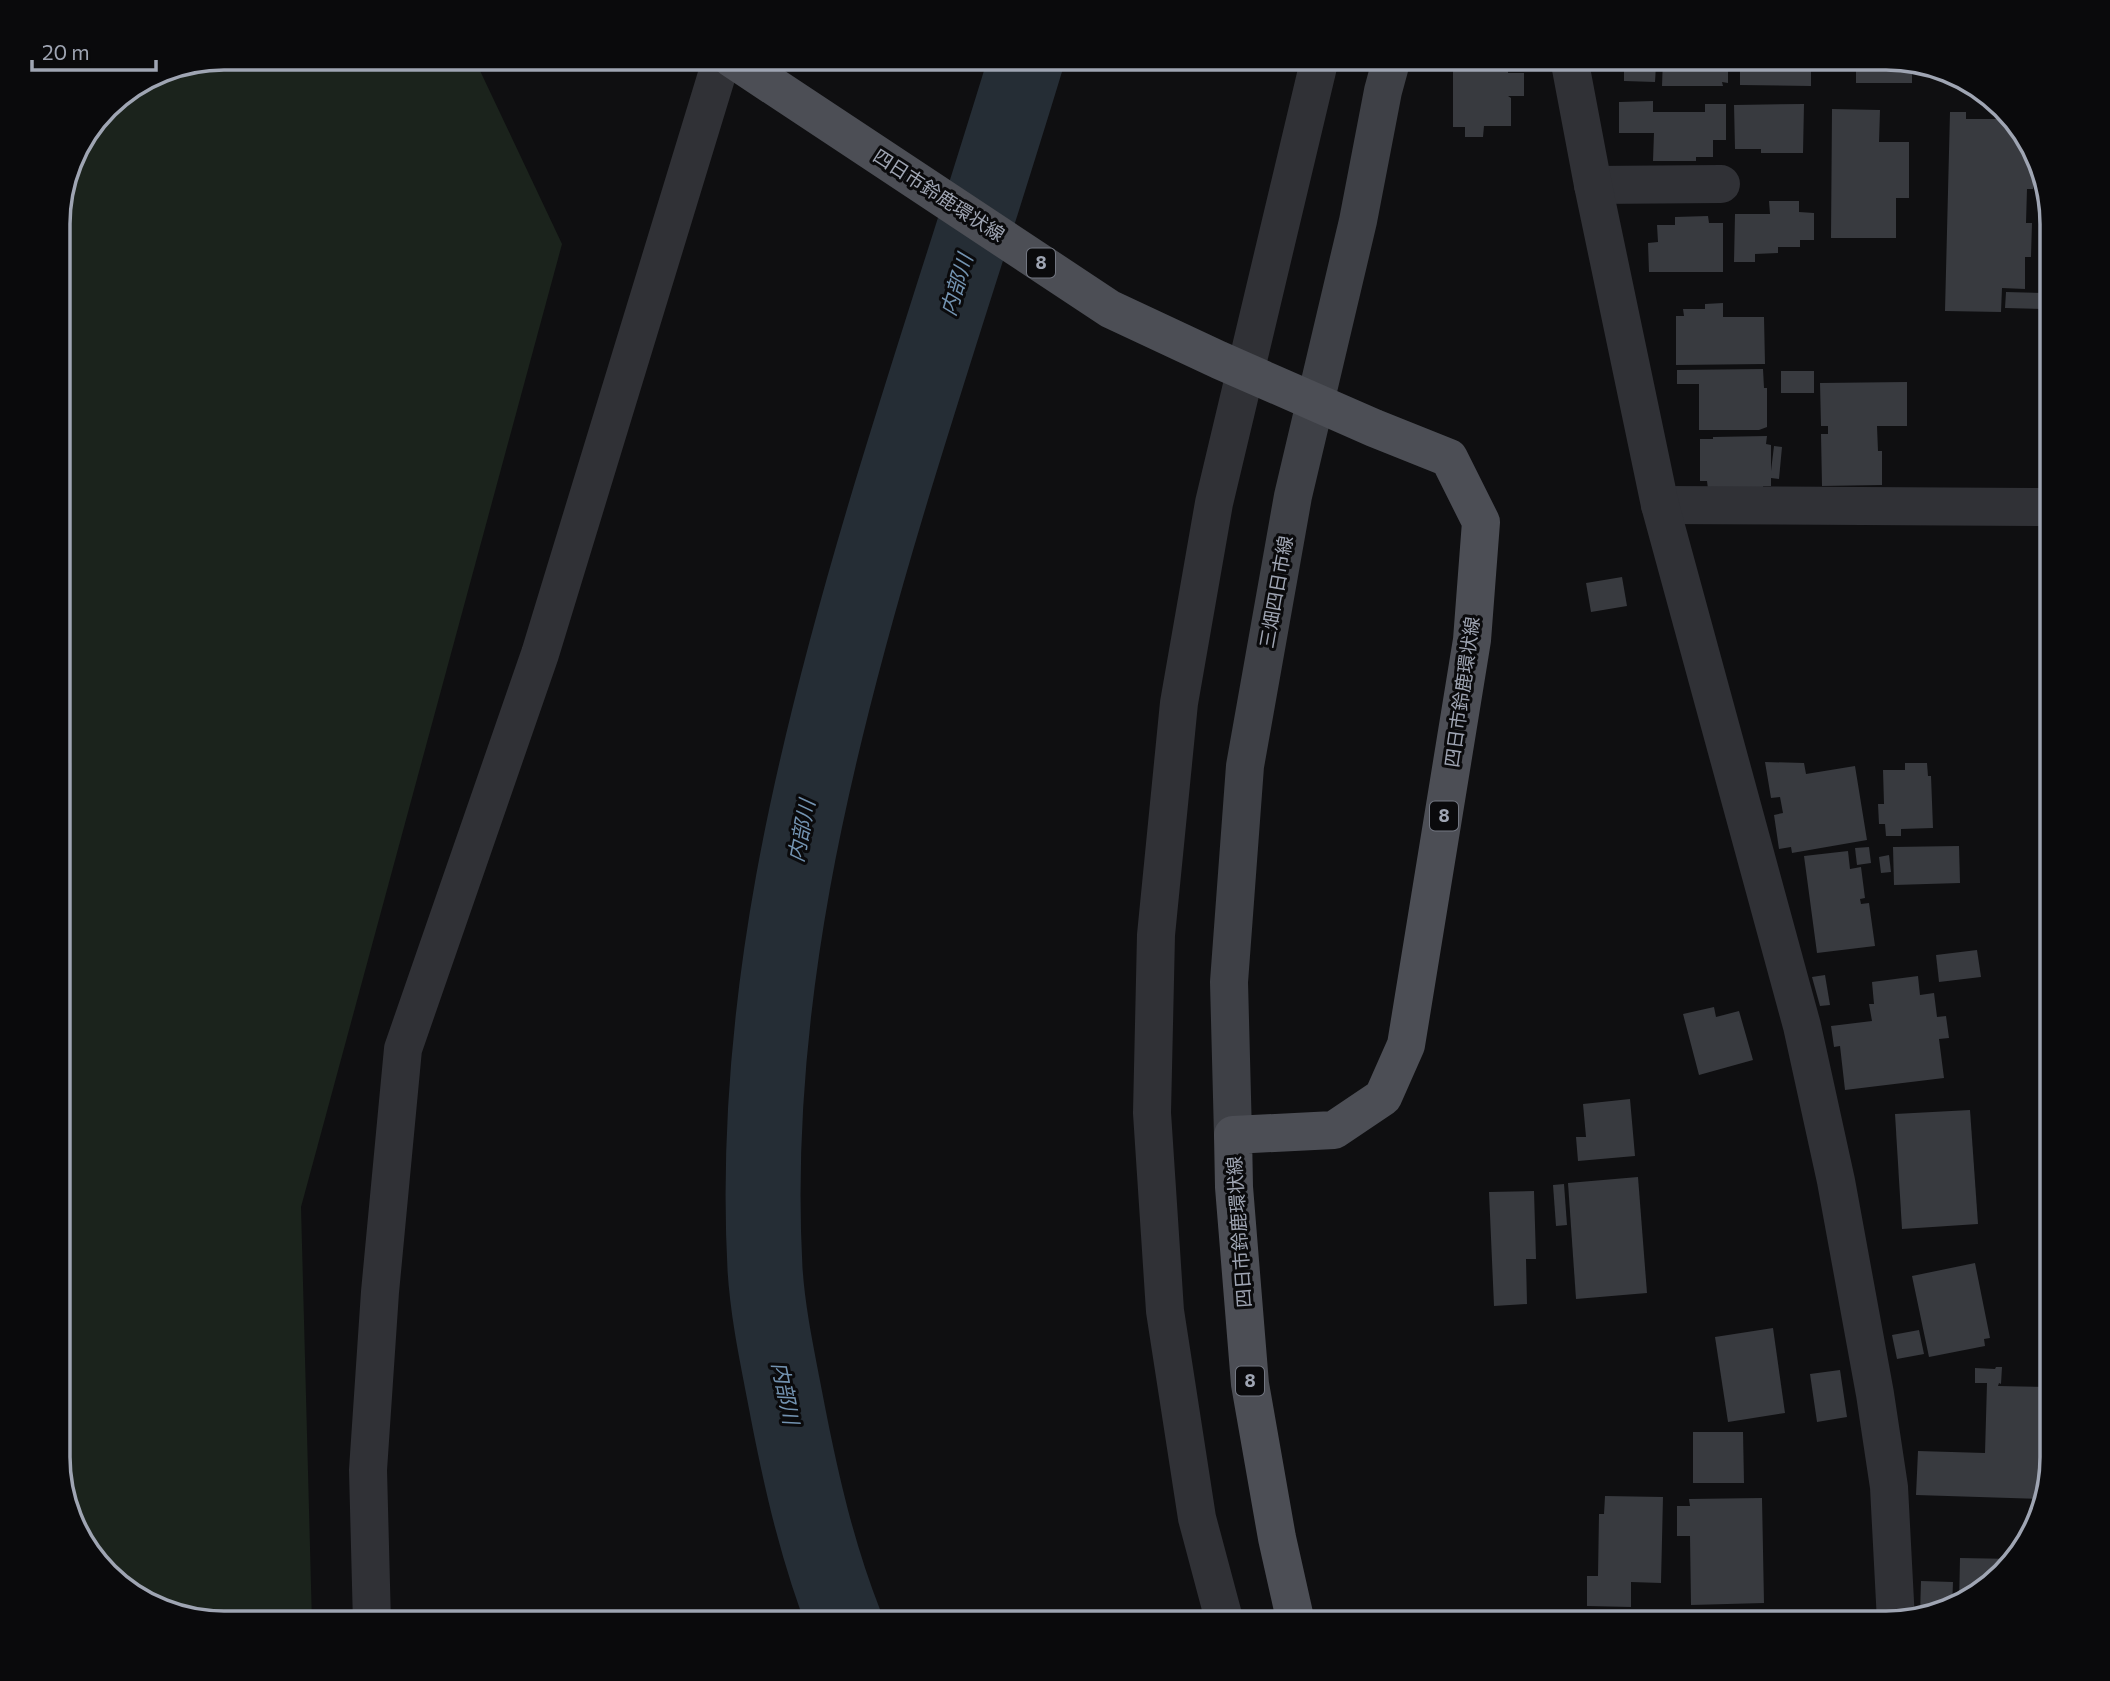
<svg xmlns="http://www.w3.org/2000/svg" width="2110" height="1681" viewBox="0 0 2110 1681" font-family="Commissioner,'Noto Sans JP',sans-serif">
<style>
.green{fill:#1b231c}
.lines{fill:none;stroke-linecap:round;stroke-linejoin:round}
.river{stroke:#252d35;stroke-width:75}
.building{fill:#383a3f}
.minor{stroke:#303136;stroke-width:38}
.tertiary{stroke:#303136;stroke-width:38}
.secondary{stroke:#3e4046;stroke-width:38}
.primary{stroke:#4c4e55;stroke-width:38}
.labels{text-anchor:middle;stroke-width:6;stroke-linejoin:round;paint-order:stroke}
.shield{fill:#0a0a0c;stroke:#727681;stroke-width:2}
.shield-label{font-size:18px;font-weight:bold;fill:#9fa5b3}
.street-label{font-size:19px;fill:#9fa5b3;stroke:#0a0a0c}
.water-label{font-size:21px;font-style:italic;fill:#7393b1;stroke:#0a0a0c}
.rim{fill:none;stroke:#9fa5b3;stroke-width:3.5}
</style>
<rect width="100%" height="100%" fill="#0f0f11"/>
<path class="green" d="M224,58H474L562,244L301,1207L312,1623H224L170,1614L115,1582L75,1531L58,1467V213L75,150L114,99L161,70Z"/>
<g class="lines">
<path class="river" d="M845,1623C818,1554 802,1485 788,1413C779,1365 768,1317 765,1269C751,1008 813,753 887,506C932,356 982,207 1027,58"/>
</g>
<g class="building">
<path d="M1663,58H1728V83L1722,82L1723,86H1662Z"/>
<path d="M1740,58H1811V86L1740,85Z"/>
<path d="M1856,58H1886L1912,63V83H1856Z"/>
<path d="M1453,59H1508V73H1524V96H1508L1511,98V126H1484L1483,137H1465V127H1453Z"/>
<path d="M1624,65H1656L1655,82L1624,81Z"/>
<path d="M1653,101V112H1705V104H1726V140H1713V157H1696V161H1653L1654,133H1619V102Z"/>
<path d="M1804,104L1803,153H1761V149H1735L1734,105Z"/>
<path d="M1832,109L1880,110L1879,142H1909V198H1896V238H1831Z"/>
<path d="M1950,112H1966V119H2011L2028,142V153H2034L2033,189H2027L2026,223H2032L2031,257H2025V289L2002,288L2001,312L1945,311Z"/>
<path d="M1769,201H1799V212L1814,213V240H1800V247H1778V253L1755,254V262H1734L1735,214H1770Z"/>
<path d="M1708,216L1709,223H1723V272H1649L1648,243L1658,242L1657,225H1675V217Z"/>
<path d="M2006,292L2045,293V309L2005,308Z"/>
<path d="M1723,303V317H1764L1765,364L1676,365V316H1684L1683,309H1705V304Z"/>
<path d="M1763,369L1764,388H1767V427L1759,430H1699V384H1677V370Z"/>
<rect x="1781" y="371" width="33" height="22"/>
<path d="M1907,382V426H1877L1878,451H1882V485L1822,486L1821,434H1828V426H1821L1820,383Z"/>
<path d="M1767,436L1766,444L1771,445V471L1774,446L1782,447L1779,479L1771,478V486H1763V489H1708L1707,481H1700V439H1713V437Z"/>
<path d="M1622,577L1627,606L1591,612L1586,583Z"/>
<path d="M1765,762L1804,763L1806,774L1855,766L1867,840L1792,853L1791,847L1779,849L1774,815L1783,813L1780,797L1771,798Z"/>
<path d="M1905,763H1927L1928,776H1931L1933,828L1901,829V836H1886L1885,824H1879L1878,804H1884L1883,770H1905Z"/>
<path d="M1959,846L1960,883L1894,885L1893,847Z"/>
<path d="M1869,847L1871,863L1857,865L1855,848Z"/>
<path d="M1848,851L1850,869L1861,867L1865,898L1860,899L1861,904L1869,903L1875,946L1817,953L1804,856Z"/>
<path d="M1889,855L1891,872L1881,873L1879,857Z"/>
<path d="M1977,950L1981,977L1939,982L1936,955Z"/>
<path d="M1825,975L1830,1005L1820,1006L1812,977Z"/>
<path d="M1918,976L1920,995L1934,993L1937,1017L1946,1016L1949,1038L1939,1039L1944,1078L1845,1090L1840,1046L1834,1047L1831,1026L1872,1021L1869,1004H1874L1872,982Z"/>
<path d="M1714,1007L1716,1017L1739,1011L1753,1060L1699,1075L1683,1014Z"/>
<path d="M1630,1099L1635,1156L1578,1161L1576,1137H1586L1583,1104Z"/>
<path d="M1970,1110L1978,1224L1902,1229L1895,1114Z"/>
<path d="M1638,1177L1647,1293L1576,1299L1568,1183Z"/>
<path d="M1564,1184L1567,1225L1556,1226L1553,1185Z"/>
<path d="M1534,1191L1536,1259H1526L1527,1304L1494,1306L1489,1192Z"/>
<path d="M1975,1263L1990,1338L1984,1339L1985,1346L1929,1357L1912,1276Z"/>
<path d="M1773,1328L1785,1413L1728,1422L1715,1337Z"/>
<path d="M1919,1330L1924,1354L1897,1359L1892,1335Z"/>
<path d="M1996,1367H2002L2001,1384L1999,1383L1998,1386L2052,1387V1457L2045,1499L1916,1495L1918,1451L1985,1453L1987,1383H1975V1368L1995,1369Z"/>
<path d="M1840,1370L1847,1417L1817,1422L1810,1374Z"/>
<path d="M1693,1432H1743L1744,1483H1693Z"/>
<path d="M1605,1496L1663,1497L1661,1583L1631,1582V1607L1587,1606V1576H1598L1599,1514H1604Z"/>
<path d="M1762,1498L1764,1603L1691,1605L1690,1536H1677V1506H1690L1689,1499Z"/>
<path d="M1960,1558L2015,1559L2011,1566L1959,1606Z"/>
<path d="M1921,1581L1953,1582L1952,1608L1920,1615Z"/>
</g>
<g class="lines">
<g class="minor">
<path d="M1593,185L1721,184"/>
<path d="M1660,505L2052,507"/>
<path d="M372,1623L368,1470L380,1292L403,1049L540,654L722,58"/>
<path d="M1225,1623L1197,1518L1165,1311L1152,1113L1156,935L1179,703L1214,503L1320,58"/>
</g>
<path class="tertiary" d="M1569,58L1593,185L1660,505L1802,1026L1836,1181L1875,1394L1889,1487L1896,1621"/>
<path class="secondary" d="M1233,1135L1229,982L1245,766L1293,496L1358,221L1383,91L1392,58"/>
<path class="primary" d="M731,58L1110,309L1219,360L1374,428L1449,458L1481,522L1472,640L1406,1045L1383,1097L1334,1130L1233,1135L1234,1187L1250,1384L1277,1538L1296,1623"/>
</g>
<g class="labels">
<g class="shield">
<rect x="1027" y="248.5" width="28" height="29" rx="5"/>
<rect x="1430" y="801.5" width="28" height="29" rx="5"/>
<rect x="1236" y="1366.5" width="28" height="29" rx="5"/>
</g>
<g class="shield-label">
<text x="1041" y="269">8</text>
<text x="1444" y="822">8</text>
<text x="1250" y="1387">8</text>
</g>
<g class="street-label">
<text transform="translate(939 195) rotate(33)" y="7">四日市鈴鹿環状線</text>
<text transform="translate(1276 592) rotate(-80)" y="7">三畑四日市線</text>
<text transform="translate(1462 692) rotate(-82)" y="7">四日市鈴鹿環状線</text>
<text transform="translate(1239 1232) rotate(-94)" y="7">四日市鈴鹿環状線</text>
</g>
<g class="water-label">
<text transform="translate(957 285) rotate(-73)" y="7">内部川</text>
<text transform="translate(802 831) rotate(-79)" y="7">内部川</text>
<text transform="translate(785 1393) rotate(79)" y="7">内部川</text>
</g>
</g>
<path d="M0 0H2110V1681H0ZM224 70H1886A154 154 0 0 1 2040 224V1457A154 154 0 0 1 1886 1611H224A154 154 0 0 1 70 1457V224A154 154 0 0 1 224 70Z" fill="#0a0a0c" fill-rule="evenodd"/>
<path class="rim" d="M224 70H1886A154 154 0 0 1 2040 224V1457A154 154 0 0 1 1886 1611H224A154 154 0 0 1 70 1457V224A154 154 0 0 1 224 70Z"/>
<path d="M32 60v10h124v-10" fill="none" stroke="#9fa5b3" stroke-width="3.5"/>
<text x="42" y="60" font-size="21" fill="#9fa5b3" stroke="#0a0a0c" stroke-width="5" paint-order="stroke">20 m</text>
</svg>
